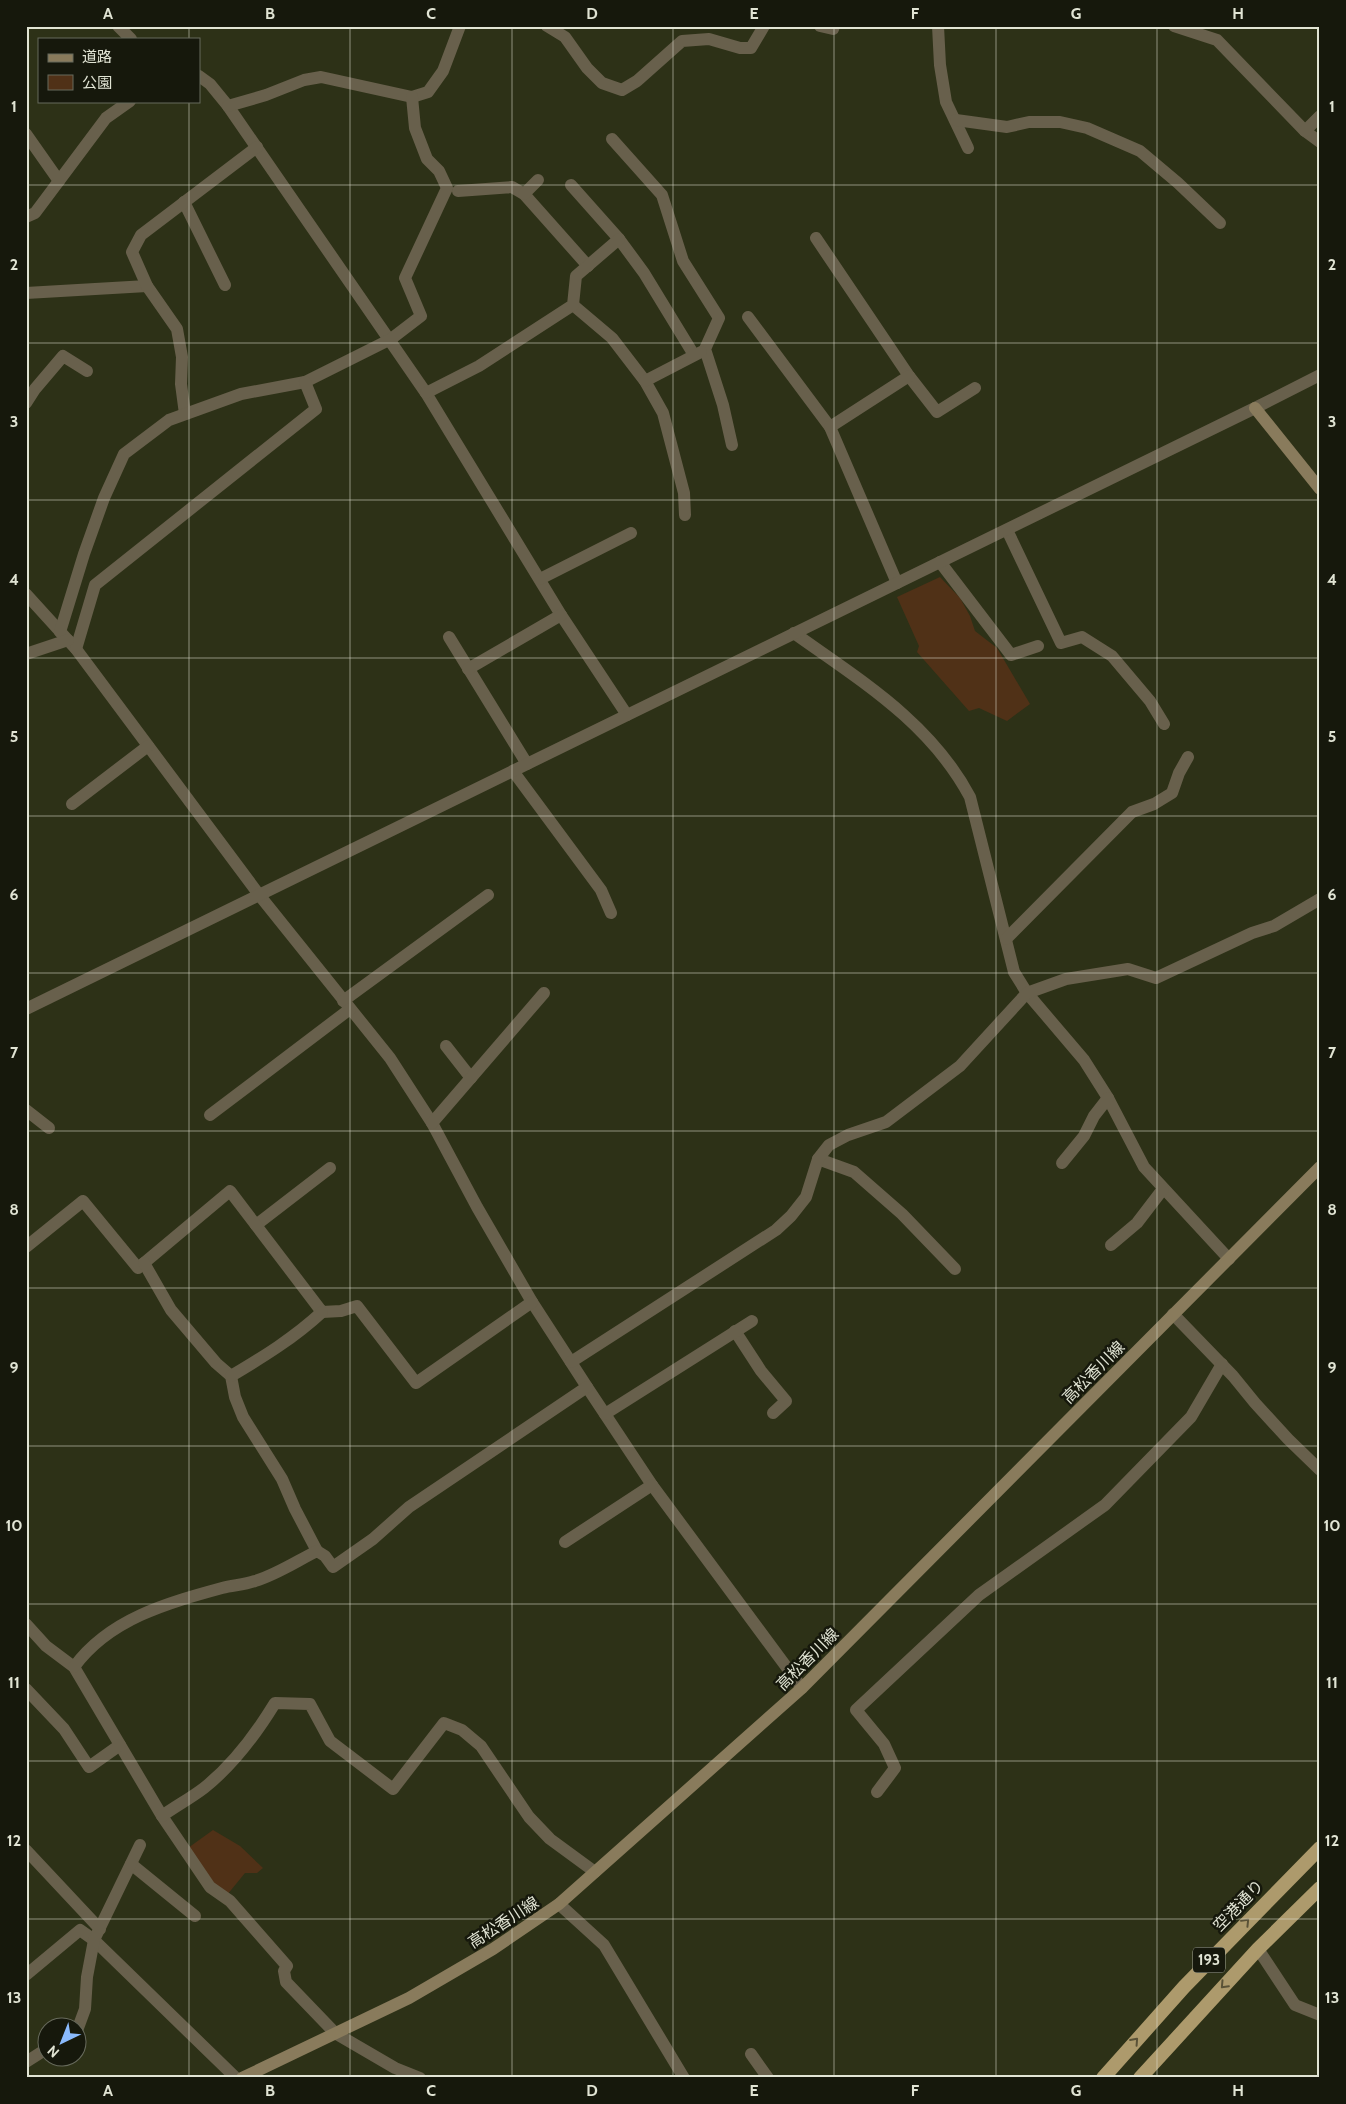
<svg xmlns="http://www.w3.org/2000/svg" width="1346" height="2104" viewBox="0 0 1346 2104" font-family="Cabin,'Noto Sans JP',sans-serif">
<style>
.green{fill:#503117}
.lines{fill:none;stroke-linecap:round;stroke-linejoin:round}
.minor{stroke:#68604c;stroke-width:12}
.secondary{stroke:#897b5c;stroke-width:12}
.trunk{stroke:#ad9a6c;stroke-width:14}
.oneway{stroke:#5a5237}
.grid{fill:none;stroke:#e1e4d4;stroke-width:1;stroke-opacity:0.55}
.labels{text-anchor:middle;stroke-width:5;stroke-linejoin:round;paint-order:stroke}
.shield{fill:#16180c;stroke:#a4a798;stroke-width:1}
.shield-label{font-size:15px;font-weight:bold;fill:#e1e4d4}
.street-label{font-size:16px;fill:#e1e4d4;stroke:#16180c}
.neatline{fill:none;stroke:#e1e4d4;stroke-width:2}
.grid-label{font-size:16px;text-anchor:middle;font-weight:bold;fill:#e1e4d4}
</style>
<rect width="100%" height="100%" fill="#2d3117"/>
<g class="green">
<path d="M940,577L960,598L970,616L975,631L997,648L1030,704L1007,721L979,708L969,711L917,652L919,646L897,597Z"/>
<path d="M213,1830L240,1846L263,1868L257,1873H245L227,1895L210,1882L188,1848Z"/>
</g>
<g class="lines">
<g class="minor">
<path d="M118,26L131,39"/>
<path d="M547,26L565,37L587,68L602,83L622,90L637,81L682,41L709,39L740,48H751L764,26"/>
<path d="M820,26L833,29L834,26"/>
<path d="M938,26L940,65L946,102L968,148"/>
<path d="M1174,26L1217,40L1305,131L1320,142"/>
<path d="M199,76L210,84L228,106L426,393L561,615L627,715"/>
<path d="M228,106L266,95L304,80L321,77L412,97L428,92L443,71L460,26"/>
<path d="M956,120L1007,127L1029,122H1060L1087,128L1140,151L1178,183L1220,223"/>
<path d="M1305,131L1320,116"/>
<path d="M26,134L59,181"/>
<path d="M612,139L662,195L683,261L719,318L705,349L723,405L732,445"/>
<path d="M571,185L619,239L644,273L694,355"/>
<path d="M458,191L512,187L524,194L588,266"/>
<path d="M524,194L538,180"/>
<path d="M184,202L225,285"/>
<path d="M26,217L35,213L106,118L130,101"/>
<path d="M816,238L909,376L937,412L975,388"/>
<path d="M26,293L147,286"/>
<path d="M573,305L612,338L645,381L663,413L684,493L685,515"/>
<path d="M748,317L830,427L897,583"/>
<path d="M645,381L701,352"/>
<path d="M426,393L479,366L573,305L576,276L619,239"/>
<path d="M26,403L35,389L63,356L87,371"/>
<path d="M185,414L181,384L182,357L177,329L147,286L132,252L141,235L257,147"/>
<path d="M830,427L909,376"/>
<path d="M1007,530L1061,643L1082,637L1112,656L1150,701L1164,724"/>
<path d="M940,562L1011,655L1038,646"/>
<path d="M540,579L631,533"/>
<path d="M26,594L76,649L260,896L390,1058L432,1123L477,1207L532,1302L587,1387L652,1485L802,1688"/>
<path d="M60,632L84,554L104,498L124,454L169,420L241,394L305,382L391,339L421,316L405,278L447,188L439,171L427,159L415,128L412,97"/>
<path d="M794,633C861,681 930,722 970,797L1014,972L1027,993L1084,1060L1108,1098L1144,1167L1229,1259"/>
<path d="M449,637L527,764"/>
<path d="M76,649L95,585L316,409L305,382"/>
<path d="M26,654L68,640"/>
<path d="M468,669L561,615"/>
<path d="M513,771L601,890L611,913"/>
<path d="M72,804L148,746"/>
<path d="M1006,939L1132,812L1154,804L1172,793L1179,773L1188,757"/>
<path d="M343,1001L488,895"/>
<path d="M26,1009L1255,408L1320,375"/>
<path d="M446,1046L471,1078"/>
<path d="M26,1110L49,1128"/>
<path d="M210,1115L350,1009"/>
<path d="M432,1123L544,993"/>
<path d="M818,1159L854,1172L902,1214L955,1269"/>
<path d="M1062,1163L1084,1136L1094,1116L1108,1098"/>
<path d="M256,1225L330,1168"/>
<path d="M1111,1245L1137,1223L1163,1189"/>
<path d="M26,1247L83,1201L138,1268L230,1191L322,1312L341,1311L357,1306L416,1383L532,1302"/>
<path d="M144,1263L171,1310L216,1363L231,1376L235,1397L243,1417L282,1479L295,1509L317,1551"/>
<path d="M1173,1314L1233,1376L1255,1403L1288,1439L1320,1470"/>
<path d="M735,1331L761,1371L786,1401L773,1413"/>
<path d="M571,1362L776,1230L791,1216L806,1197L818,1159L829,1145L848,1135L886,1122L960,1066L1027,993L1066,979L1128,969L1156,978L1252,933L1274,926L1320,899"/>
<path d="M231,1376C263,1357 294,1338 322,1312"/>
<path d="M605,1414L752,1321"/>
<path d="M565,1542L652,1485"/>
<path d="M26,1624L46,1646L74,1667L162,1816L210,1887L230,1901L287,1966L284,1971L286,1982L335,2033L395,2068L420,2078"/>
<path d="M74,1667C109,1619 167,1603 222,1588C233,1585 244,1585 255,1581C276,1575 297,1561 317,1551L325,1556L333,1567L373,1539L409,1507L587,1387"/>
<path d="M26,1689L64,1729L89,1767L120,1745"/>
<path d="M877,1792L895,1768L884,1744L856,1710L979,1595L1105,1505L1191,1417L1222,1364"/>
<path d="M162,1816C176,1806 191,1798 204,1788C233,1765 256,1734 275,1703L310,1704L330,1741L393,1789L444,1723L462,1730L481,1746L529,1817L550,1839L595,1872"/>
<path d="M26,1850L100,1929"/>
<path d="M131,1864L195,1916"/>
<path d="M559,1904L604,1945L684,2078"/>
<path d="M1258,1949L1295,2005L1320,2015"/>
<path d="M26,1975L80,1930L94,1940L236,2078"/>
<path d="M78,2028L85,2009L87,1977L94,1940L140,1845"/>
<path d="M751,2054L768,2078"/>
<path d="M26,2062L48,2048"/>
</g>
<g class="secondary">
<path d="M1255,408L1320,489"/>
<path d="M242,2078L409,1998L493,1949L559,1904L802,1688L1320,1167"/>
</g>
<g class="trunk">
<path d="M1103,2078L1184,1987L1320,1848"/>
<path d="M1140,2078L1258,1949L1320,1888"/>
</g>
</g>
<defs><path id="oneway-chevron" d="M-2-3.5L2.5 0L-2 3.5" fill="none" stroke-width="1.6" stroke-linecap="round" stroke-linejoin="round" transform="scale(1.25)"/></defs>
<g class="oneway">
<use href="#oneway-chevron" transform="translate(1246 1922) rotate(-46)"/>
<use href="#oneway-chevron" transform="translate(1224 1985) rotate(133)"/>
<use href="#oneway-chevron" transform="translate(1135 2041) rotate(-48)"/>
</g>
<path class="grid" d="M189,26V39M350,26V2078M512,26V2078M673,26V2078M834,26V2078M996,26V2078M1157,26V2078M189,101V2078M26,185H1320M26,343H1320M26,500H1320M26,658H1320M26,816H1320M26,973H1320M26,1131H1320M26,1288H1320M26,1446H1320M26,1604H1320M26,1761H1320M26,1919H1320"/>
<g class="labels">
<rect class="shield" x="1193" y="1947.5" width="32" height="25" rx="4"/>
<g class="shield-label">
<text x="1209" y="1965">193</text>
</g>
<g class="street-label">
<text transform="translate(1093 1372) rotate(-45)" y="6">高松香川線</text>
<text transform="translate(807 1659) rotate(-45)" y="6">高松香川線</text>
<text transform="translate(1238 1905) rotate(-46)" y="6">空港通り</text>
<text transform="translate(503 1922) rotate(-33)" y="6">高松香川線</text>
</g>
</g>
<rect width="1346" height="2104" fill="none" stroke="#16180c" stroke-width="55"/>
<rect x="38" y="38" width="162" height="65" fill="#16180c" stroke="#676a5c"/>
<rect x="48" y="54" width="25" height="8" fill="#897b5c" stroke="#676a5c"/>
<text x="82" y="62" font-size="15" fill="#e1e4d4">道路</text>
<rect x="48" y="75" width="25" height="15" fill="#503117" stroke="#676a5c"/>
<text x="82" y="88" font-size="15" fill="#e1e4d4">公園</text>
<g transform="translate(62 2042) rotate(223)"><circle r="24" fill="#16180c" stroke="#676a5c"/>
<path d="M0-4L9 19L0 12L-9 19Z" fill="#8abafc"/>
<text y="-8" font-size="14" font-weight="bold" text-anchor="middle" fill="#e1e4d4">N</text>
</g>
<rect x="28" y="28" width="1290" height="2048" class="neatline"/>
<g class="grid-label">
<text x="108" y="19">A</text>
<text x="270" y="19">B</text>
<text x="431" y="19">C</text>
<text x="592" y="19">D</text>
<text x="754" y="19">E</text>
<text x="915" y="19">F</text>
<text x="1076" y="19">G</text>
<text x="1238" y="19">H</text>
<text x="14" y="112">1</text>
<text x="1332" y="112">1</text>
<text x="14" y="270">2</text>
<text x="1332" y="270">2</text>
<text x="14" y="427">3</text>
<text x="1332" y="427">3</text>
<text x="14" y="585">4</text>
<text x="1332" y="585">4</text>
<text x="14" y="742">5</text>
<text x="1332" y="742">5</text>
<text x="14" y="900">6</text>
<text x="1332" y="900">6</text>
<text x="14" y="1058">7</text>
<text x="1332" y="1058">7</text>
<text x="14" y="1215">8</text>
<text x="1332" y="1215">8</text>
<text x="14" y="1373">9</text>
<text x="1332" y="1373">9</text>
<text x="14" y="1531">10</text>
<text x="1332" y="1531">10</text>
<text x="14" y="1688">11</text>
<text x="1332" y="1688">11</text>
<text x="14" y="1846">12</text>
<text x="1332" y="1846">12</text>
<text x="14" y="2003">13</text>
<text x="1332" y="2003">13</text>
<text x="108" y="2096">A</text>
<text x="270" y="2096">B</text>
<text x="431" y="2096">C</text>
<text x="592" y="2096">D</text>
<text x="754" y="2096">E</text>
<text x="915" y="2096">F</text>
<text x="1076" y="2096">G</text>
<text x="1238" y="2096">H</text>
</g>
</svg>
